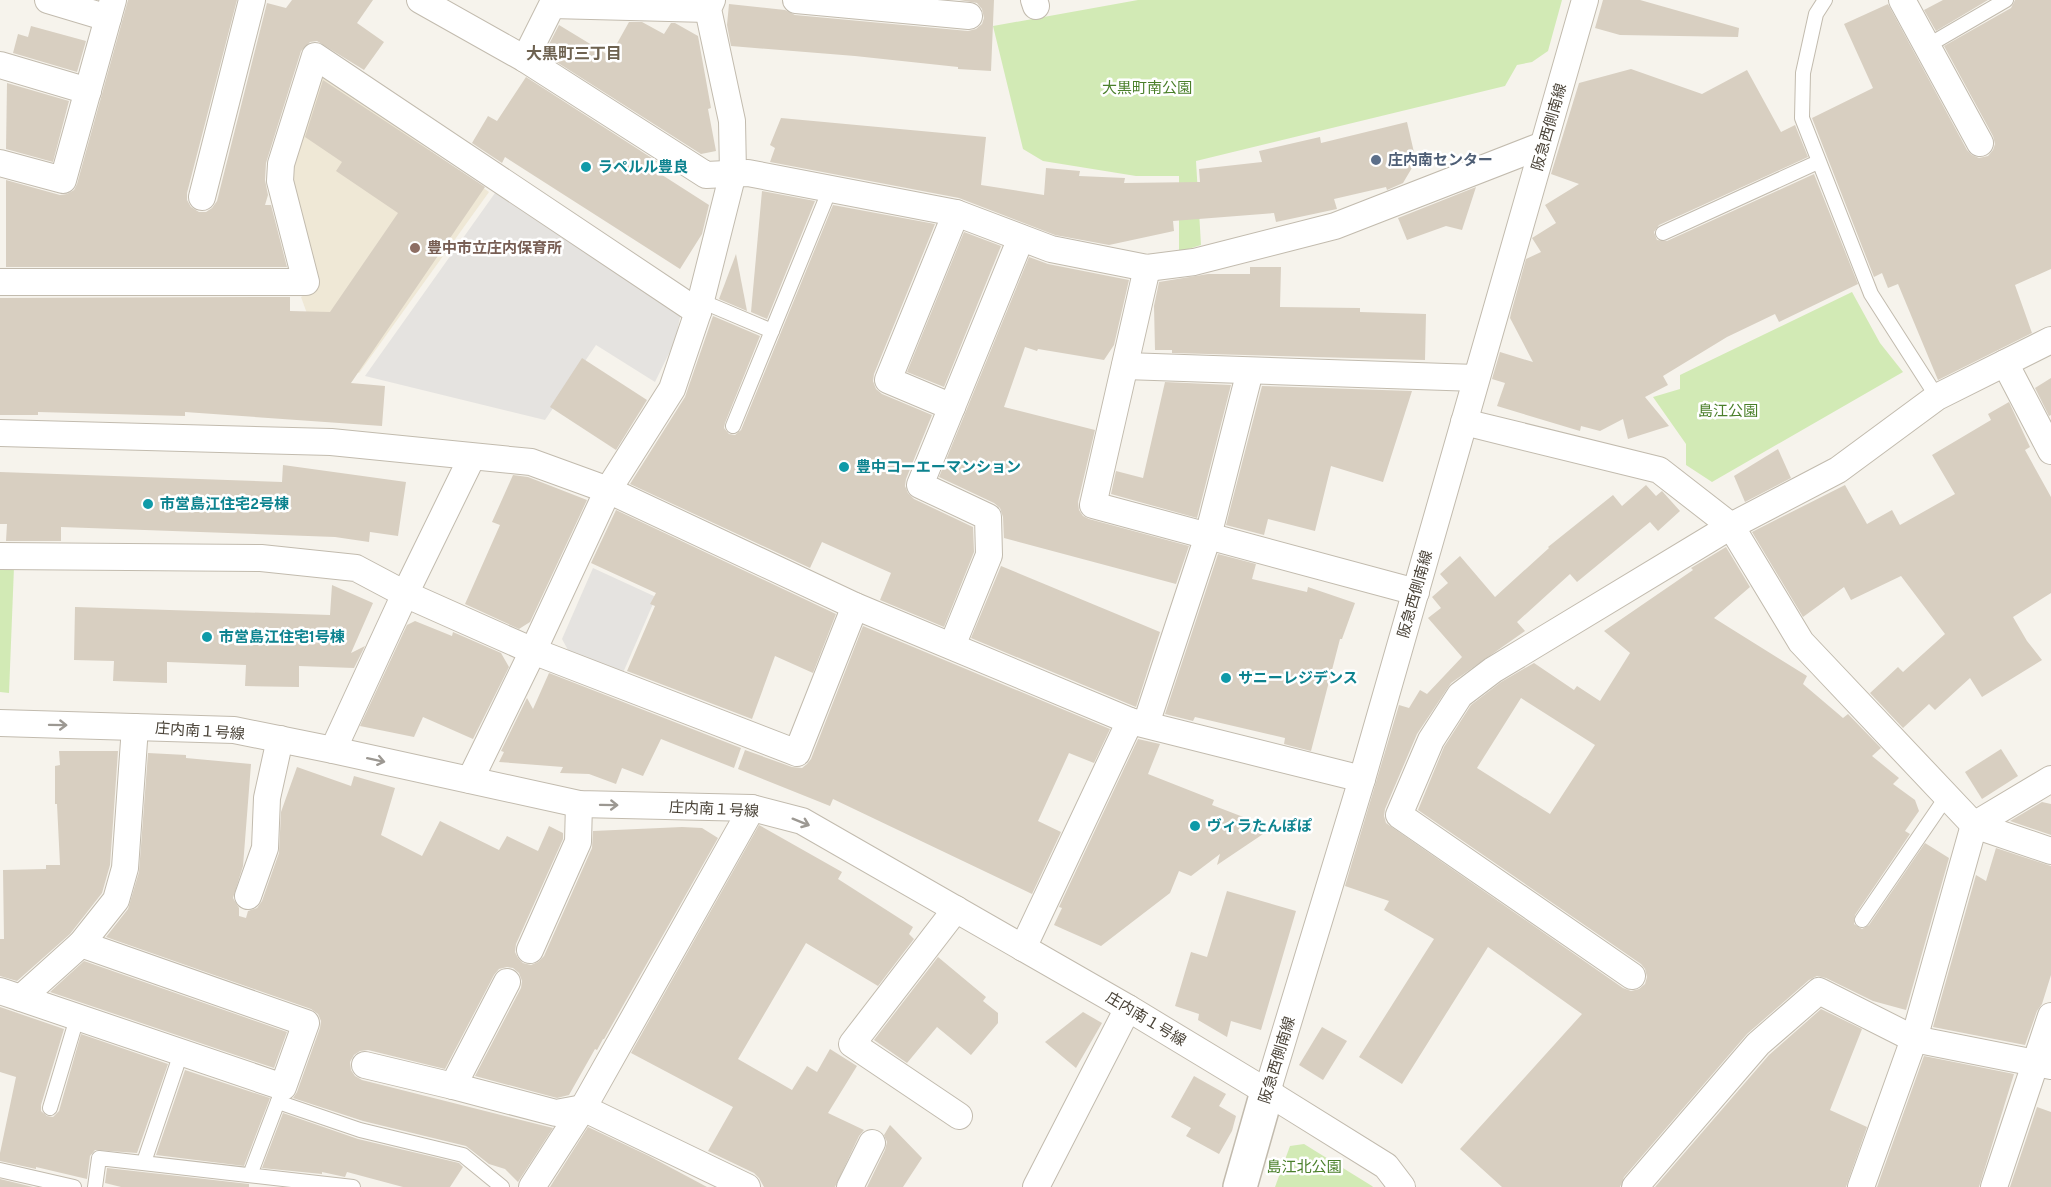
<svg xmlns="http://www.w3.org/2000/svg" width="2051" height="1187" viewBox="0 0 2051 1187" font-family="Overpass,'Noto Sans JP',sans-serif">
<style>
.education{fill:#efe8d6}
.green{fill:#d2eab5}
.parking{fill:#e5e3e0}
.building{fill:#d8cfc1;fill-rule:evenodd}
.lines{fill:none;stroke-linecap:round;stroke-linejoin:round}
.service-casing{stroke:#c2bbae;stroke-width:16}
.minor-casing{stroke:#c2bbae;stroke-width:28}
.tertiary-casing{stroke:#c2bbae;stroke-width:36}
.service{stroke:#fff;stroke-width:14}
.minor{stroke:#fff;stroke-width:26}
.tertiary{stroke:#fff;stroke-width:33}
.oneway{stroke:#9c9892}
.service-dot{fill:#5c6f8a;stroke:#fff;stroke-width:2}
.culture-dot{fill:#0f9aa8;stroke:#fff;stroke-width:2}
.education-dot{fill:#8d6e63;stroke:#fff;stroke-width:2}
.labels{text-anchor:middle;stroke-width:5;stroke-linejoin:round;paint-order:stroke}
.park-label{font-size:15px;fill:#4a7f2a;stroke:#fff}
.street-label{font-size:15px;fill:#4b4439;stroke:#fff}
.service-label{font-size:15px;font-weight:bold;fill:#4e5e75;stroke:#fff;text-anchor:start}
.culture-label{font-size:15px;font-weight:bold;fill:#0d838f;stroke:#fff;text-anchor:start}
.education-label{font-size:15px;font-weight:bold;fill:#785e54;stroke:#fff;text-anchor:start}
.neighbourhood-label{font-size:16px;font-weight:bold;fill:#6e6250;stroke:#fff}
</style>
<rect width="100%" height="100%" fill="#f6f3ec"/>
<path class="education" d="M322,74L489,192L359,373L325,363L301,297L315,289L287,189Z"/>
<g class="green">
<path d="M1138,0H1562L1548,51L1532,62L1517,65L1505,86L1196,161L1201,245L1179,252V176H1136L1043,161L1023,149L993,26Z"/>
<path d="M1852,292L1880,343L1903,372L1712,482L1686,465V444L1653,397L1680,389V375Z"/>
<path d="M0,567H14L9,693L0,692Z"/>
<path d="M1304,1144L1372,1186L1373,1187H1275L1290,1146Z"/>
</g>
<g class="parking">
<path d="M495,193L681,313L675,341L655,382L596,345L545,420L365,376Z"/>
<path d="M593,568L656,597L622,675L568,650L562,639Z"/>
</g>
<g class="building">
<path d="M128,0H237L187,193V200L191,207L199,212H206L212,208L217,201L267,3L286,8L292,0H373L357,23L384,42L364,70L317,41L310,42L301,51L266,163L265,180L268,195L265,205H271L287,267H6V180L60,195L67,194L74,190L77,184Z"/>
<path d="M959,0H994L991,71L958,69V67L855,56L731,46L727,25L729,4L785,10L795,15L968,31L976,29L982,24L984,18L982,9L977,3Z"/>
<path d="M1603,0H1640L1739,28L1738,37L1620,35L1595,28Z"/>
<path d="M1943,0H1988L1936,31L1924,10Z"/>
<path d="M2015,0H2051V269L2015,285L2032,333L1938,380L1898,284L1888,288L1882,273L1874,277L1812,118L1873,88L1844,24L1888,4L1967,150L1972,155L1979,158L1988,156L1993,150L1995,144L1993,136L1944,46L2011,8Z"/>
<path d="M629,22H642L664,34L671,23H675L698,36L711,108L708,109L716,151L701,154L544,54L559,25L610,56Z"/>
<path d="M31,26L86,41L77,72L13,53L18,34L28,37Z"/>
<path d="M1631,69L1702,94L1747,70L1781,132L1795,125L1808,157L1659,225L1654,232L1657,240L1667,241L1814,174L1858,284L1779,322L1775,314L1727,337L1663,376L1668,385L1645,397L1669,426L1628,439L1623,419L1600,431L1581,426L1580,431L1497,406L1505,383L1492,379L1500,352L1533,362L1510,318L1511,313L1526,259L1541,252L1532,238L1556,223L1545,205L1579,184L1551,174L1579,83Z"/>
<path d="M526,77L658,162L645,164L709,205L702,234L680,269L505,157L502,163L472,143L488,116L497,121Z"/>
<path d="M323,80L485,187L351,383L385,386L382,426L185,412V416L38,412V415H0V298L290,297V311L330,312L398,213L336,171L342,162L305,137Z"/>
<path d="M7,83L69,101L53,162L6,149Z"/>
<path d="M781,118L986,137L981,185L1044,195L1046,168L1080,171L1079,176L1125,178L1124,183L1200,182L1199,169L1262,162L1259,151L1320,137L1321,143L1407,122L1416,161L1403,183L1387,190L1386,187L1334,199L1337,209L1276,222L1274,213L1173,221L1174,231L1109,245L1055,235L959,198L770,162L775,148L770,145Z"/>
<path d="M1476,187L1462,230L1446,226L1407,240L1398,218Z"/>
<path d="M762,191L815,201L767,319L751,312Z"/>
<path d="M833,205L935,224L874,374L873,381L876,389L882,394L932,415L906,479L905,486L908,493L914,499L973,527L974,552L944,627L880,600L891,573L822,542L810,568L630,484L685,397L713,316L760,336L725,423L724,428L729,434L735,435L741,430Z"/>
<path d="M964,232L1001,246L944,387L907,372Z"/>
<path d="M736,254L747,311L719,299Z"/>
<path d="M1029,257L1048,264L1129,280L1114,345L1104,360L1038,349L1037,351L1025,347L1004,407L1095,430L1078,502L1079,510L1083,516L1089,519L1189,546L1176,584L1004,538V540L1003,517L1000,508L994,503L939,477Z"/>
<path d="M1250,267H1281L1280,307L1360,308V312L1426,314L1425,360L1172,353V350H1155L1154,306L1159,282L1208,274H1250Z"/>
<path d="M582,358L647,400L616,450L550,407Z"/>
<path d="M2051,378V415L2049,416L2035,388Z"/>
<path d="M1165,382L1231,385L1197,518L1111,494L1116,471L1143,478Z"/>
<path d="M1262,386L1412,391L1383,482L1331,466L1315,531L1268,519L1264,535L1226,525Z"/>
<path d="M2009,402L2030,447L2025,450L2051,497V593L2013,617L2027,641L2042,660L1982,697L1970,678L1935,710L1929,704L1903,728L1870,693L1898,667L1903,672L1945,634L1901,576L1851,600L1844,587L1803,617L1752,532L1845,485L1867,524L1892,510L1900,525L1955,494L1932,455L1991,420L1988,414Z"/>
<path d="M1778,449L1791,478L1745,502L1734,476Z"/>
<path d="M283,465L406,482L398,536L370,532L369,542L335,537L61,527V541H6L7,524H0V472L282,482Z"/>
<path d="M513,475L528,477L587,500L530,622L519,629L465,604L500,525L492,522Z"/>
<path d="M1646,485L1656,496L1662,491L1680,511L1658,531L1650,522L1577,582L1570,574L1517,622L1525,631L1451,683L1417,734L1385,809L1384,816L1386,823L1623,988L1631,991L1639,989L1645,984L1647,977L1645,969L1641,964L1418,810L1444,747L1471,705L1501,682L1534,663L1574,690L1577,686L1600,701L1630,653L1604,631L1693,570L1691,568L1726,547L1750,587L1714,618L1807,676L1803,684L1843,718L1848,714L1881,748L1872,756L1899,778L1893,784L1915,800L1919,811L1905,831L1910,834L1855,915L1854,924L1862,929L1869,925L1925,843L1949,858L1906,1010L1873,1001L1826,978L1817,976L1809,980L1747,1034L1624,1177L1620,1187H1502L1460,1149L1582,1014L1488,947L1402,1084L1359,1057L1434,939L1384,910L1389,901L1345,886L1399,705L1409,708L1420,690L1427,694L1462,657L1428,618L1441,608L1432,597L1448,583L1440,574L1460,556L1495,597L1549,548L1548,547L1613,495L1622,506ZM1521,698L1595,745L1550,814L1477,768Z"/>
<path d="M616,510L836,614L813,673L775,656L752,719L627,671L655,606L650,604L656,593L591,563Z"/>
<path d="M1218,554L1256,564L1252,579L1307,592L1308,587L1355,603L1342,639H1340L1311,751L1284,744L1285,738L1195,717L1193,721L1165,714Z"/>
<path d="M1001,566L1160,632L1136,707L971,638Z"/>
<path d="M332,585L373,603L351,653L365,646L354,668L299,666V687L245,686L246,665L167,662V683L113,681L114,661L74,660L75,607L330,615Z"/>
<path d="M415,621L452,636L453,632L501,653L509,667L473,739L423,717L414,737L360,726L407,625Z"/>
<path d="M863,626L1110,729L1094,763L1069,753L1038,821L1061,832L1032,894L833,799L830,806L738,769L745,750L792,767L802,768L807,764L811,759Z"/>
<path d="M549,673L741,748L734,768L661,739L643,776L622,768L616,784L589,774L560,773L563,767L499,762L504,752L501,751L527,698L533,709Z"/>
<path d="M1138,739L1160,744L1148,774L1214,800L1212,805L1272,828L1217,865L1220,854L1191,876L1179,871L1170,893L1101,946L1054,925L1062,908L1059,907Z"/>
<path d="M2001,749L2018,776L1982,799L1965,772Z"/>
<path d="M59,751H118L110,865L102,893L70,934L17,981L0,976V939H4L3,870L46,869V865H60L57,804H55V766L60,765Z"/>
<path d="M148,753L186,755V758L251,764L243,866L233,898L239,908V916L246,918L248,911L257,908L262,901L279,853L281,812L297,767L351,786L354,776L395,788L381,835L422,856L440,821L499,850L507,836L538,851L549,826L563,833V839L516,944L515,952L518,958L523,963L531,965L538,962L544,956L592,848L593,831L682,827L702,828L718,838L604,1039H603L597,1050L595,1049L569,1095L557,1098L475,1076L521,988L522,981L519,973L513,968L507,967L499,969L494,975L445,1069L368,1050L360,1051L354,1055L350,1062L351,1070L355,1076L362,1080L553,1128L518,1182L505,1169L489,1164L466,1146L363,1121L293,1098L297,1092L320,1028L321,1021L318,1014L311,1009L106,937L128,909L139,872Z"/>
<path d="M2042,802L2051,804V835L2010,821Z"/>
<path d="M759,825L842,872L838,879L913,927L909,934L914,939L878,986L806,943L738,1059L792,1090L807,1066L817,1072L830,1049L857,1066L828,1113L864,1130L859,1136L835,1187H764L759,1178L754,1173L708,1151L733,1107L631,1053Z"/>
<path d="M1996,848L2051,866V975L2042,1004L2037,1011L2025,1045L1933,1027L1976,875L1986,881Z"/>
<path d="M1227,891L1296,911L1261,1030L1231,1021L1227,1037L1198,1020L1199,1014L1175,1006L1191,952L1207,957Z"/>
<path d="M938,957L986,997L983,1001L998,1013V1023L971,1055L937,1027L907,1063L874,1040Z"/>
<path d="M84,961L287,1032L274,1068L50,992Z"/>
<path d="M0,1007L64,1029L41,1105V1111L47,1116L53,1117L59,1111L81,1034L168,1064L137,1153L95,1150L90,1156L87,1179L36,1167V1169L0,1161V1153L16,1077L0,1072Z"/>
<path d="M1821,1009L1862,1029L1830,1110L1867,1127L1846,1187H1655L1769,1055Z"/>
<path d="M1083,1012L1102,1023L1076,1068L1045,1042Z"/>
<path d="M1322,1027L1347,1041L1323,1080L1299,1065Z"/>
<path d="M1924,1056L2014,1074L1979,1187H1877Z"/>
<path d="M185,1070L270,1098L244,1166L156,1155Z"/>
<path d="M1194,1076L1226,1094L1219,1106L1236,1116L1232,1131L1219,1154L1186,1136L1191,1128L1171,1117Z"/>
<path d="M2037,1107L2051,1112V1187H2010Z"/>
<path d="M283,1113L358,1139L459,1163L463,1167L450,1187H403L347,1172L345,1177L322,1172V1174L262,1168Z"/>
<path d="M890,1125L922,1158L903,1187H867L885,1150L887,1142L884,1135Z"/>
<path d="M588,1127L649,1156L707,1187H550Z"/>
<path d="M107,1168L249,1184V1187H121L105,1183Z"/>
<path d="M0,1179L33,1187H0Z"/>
</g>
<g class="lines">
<defs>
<g id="service">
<path d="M1825,0L1816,14L1803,73L1802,118L1871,294L1937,397"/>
<path d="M1927,46L2006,0"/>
<path d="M1663,233L1818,162"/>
<path d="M701,301L772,331"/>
<path d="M733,426L830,189"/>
<path d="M1862,920L1947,796"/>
<path d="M278,1102L360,1130L463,1155L502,1187"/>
<path d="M50,1108L77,1018"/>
<path d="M144,1162L181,1053"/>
<path d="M0,1170L74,1187"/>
<path d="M250,1175L280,1096"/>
<path d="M95,1187L99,1158L353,1187"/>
</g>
<g id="minor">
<path d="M48,0L108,18"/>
<path d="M420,0L525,59L706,175L748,173L956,213L1051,249L1147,268L1194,262L1335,226L1543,145"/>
<path d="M796,0L969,16"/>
<path d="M1034,0L1036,6"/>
<path d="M1902,0L1980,143"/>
<path d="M525,59L552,5L708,9"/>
<path d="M0,65L88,91"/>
<path d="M0,163L63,180L113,0"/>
<path d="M202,197L252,0"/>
<path d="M1147,268L1093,505L1416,592"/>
<path d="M0,282H306L280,181L281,164L315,56L698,312"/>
<path d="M2005,363L2051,451"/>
<path d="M1125,366L1476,378"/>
<path d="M952,407L888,380L956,213"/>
<path d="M1464,422L1659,470L1731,526L1801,642L1974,825L2051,851"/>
<path d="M0,433L331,442L531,462L608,490L855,606L1130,721L1362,779"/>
<path d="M0,556L261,558L356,568L405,594L533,651L797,753L855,606"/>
<path d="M952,646L989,555L988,517L920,485L1021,238"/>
<path d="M0,723L234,730L333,750L579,804L752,808L802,821L1128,1008L1267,1092L1386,1166L1402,1187"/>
<path d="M1146,724L1208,536L1250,371"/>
<path d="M333,750L405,594L472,457"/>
<path d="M470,780L533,651L608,490L672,389L698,312L733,173L732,121L708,9L712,0"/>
<path d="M248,896L265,848L267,798L280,739"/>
<path d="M956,909L852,1044L959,1116"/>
<path d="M1023,948L1130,721"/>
<path d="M530,950L578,842L579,804"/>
<path d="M1632,976L1399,815L1431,740L1460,695L1493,670L1731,526L1838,470L1937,397L2051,340"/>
<path d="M0,991L21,998L81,944L116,900L125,868L135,727"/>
<path d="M21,998L283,1087L306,1023L81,944"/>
<path d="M365,1065L453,1086L556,1113L583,1108L747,1187"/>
<path d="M453,1086L507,982"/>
<path d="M1267,1092L1362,779L1585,0"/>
<path d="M532,1187L583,1108L752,808"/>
<path d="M850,1187L872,1143"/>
<path d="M1036,1187L1128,1008"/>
<path d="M1635,1187L1758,1044L1819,991L1914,1039L2051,1066"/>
<path d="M1861,1187L1914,1039L1974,825L2051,779"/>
<path d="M1994,1187L2051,1016"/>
</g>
<path id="tertiary" d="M1240,1187L1267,1092"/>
</defs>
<use href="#service" class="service-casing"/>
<use href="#minor" class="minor-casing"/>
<use href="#tertiary" class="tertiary-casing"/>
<use href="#service" class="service"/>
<use href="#minor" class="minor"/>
<use href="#tertiary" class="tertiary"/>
</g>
<defs><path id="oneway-shaft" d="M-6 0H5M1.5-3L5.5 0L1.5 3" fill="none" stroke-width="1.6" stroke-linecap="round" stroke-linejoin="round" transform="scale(1.5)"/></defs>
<g class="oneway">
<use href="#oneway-shaft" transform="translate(58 725) rotate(1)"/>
<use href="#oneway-shaft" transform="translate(376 760) rotate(12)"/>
<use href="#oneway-shaft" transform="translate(609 805) rotate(1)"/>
<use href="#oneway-shaft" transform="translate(801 822) rotate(22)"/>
</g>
<circle class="service-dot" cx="1376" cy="160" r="6"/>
<g class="culture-dot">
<circle cx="586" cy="167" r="6"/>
<circle cx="844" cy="467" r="6"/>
<circle cx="148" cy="504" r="6"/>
<circle cx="207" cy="637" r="6"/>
<circle cx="1226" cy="678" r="6"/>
<circle cx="1195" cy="826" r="6"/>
</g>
<circle class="education-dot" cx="415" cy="248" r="6"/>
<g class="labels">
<g class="park-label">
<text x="1147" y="93">大黒町南公園</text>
<text x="1728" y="416">島江公園</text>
<text x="1304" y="1172">島江北公園</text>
</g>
<g class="street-label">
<text transform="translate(1549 127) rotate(-74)" y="5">阪急西側南線</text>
<text transform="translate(1415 594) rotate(-74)" y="5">阪急西側南線</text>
<text transform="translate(200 731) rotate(4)" y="5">庄内南１号線</text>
<text transform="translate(714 809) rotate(3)" y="5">庄内南１号線</text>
<text transform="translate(1146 1019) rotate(31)" y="5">庄内南１号線</text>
<text transform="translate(1277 1060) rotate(-73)" y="5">阪急西側南線</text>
</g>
<g class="service-label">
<text x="1388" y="165">庄内南センター</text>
</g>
<g class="culture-label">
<text x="598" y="172">ラペルル豊良</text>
<text x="856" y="472">豊中コーエーマンション</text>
<text x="160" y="509">市営島江住宅2号棟</text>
<text x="219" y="642">市営島江住宅1号棟</text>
<text x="1238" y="683">サニーレジデンス</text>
<text x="1207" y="831">ヴィラたんぽぽ</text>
</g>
<g class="education-label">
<text x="427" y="253">豊中市立庄内保育所</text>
</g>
<g class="neighbourhood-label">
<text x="574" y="59">大黒町三丁目</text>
</g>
</g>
</svg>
